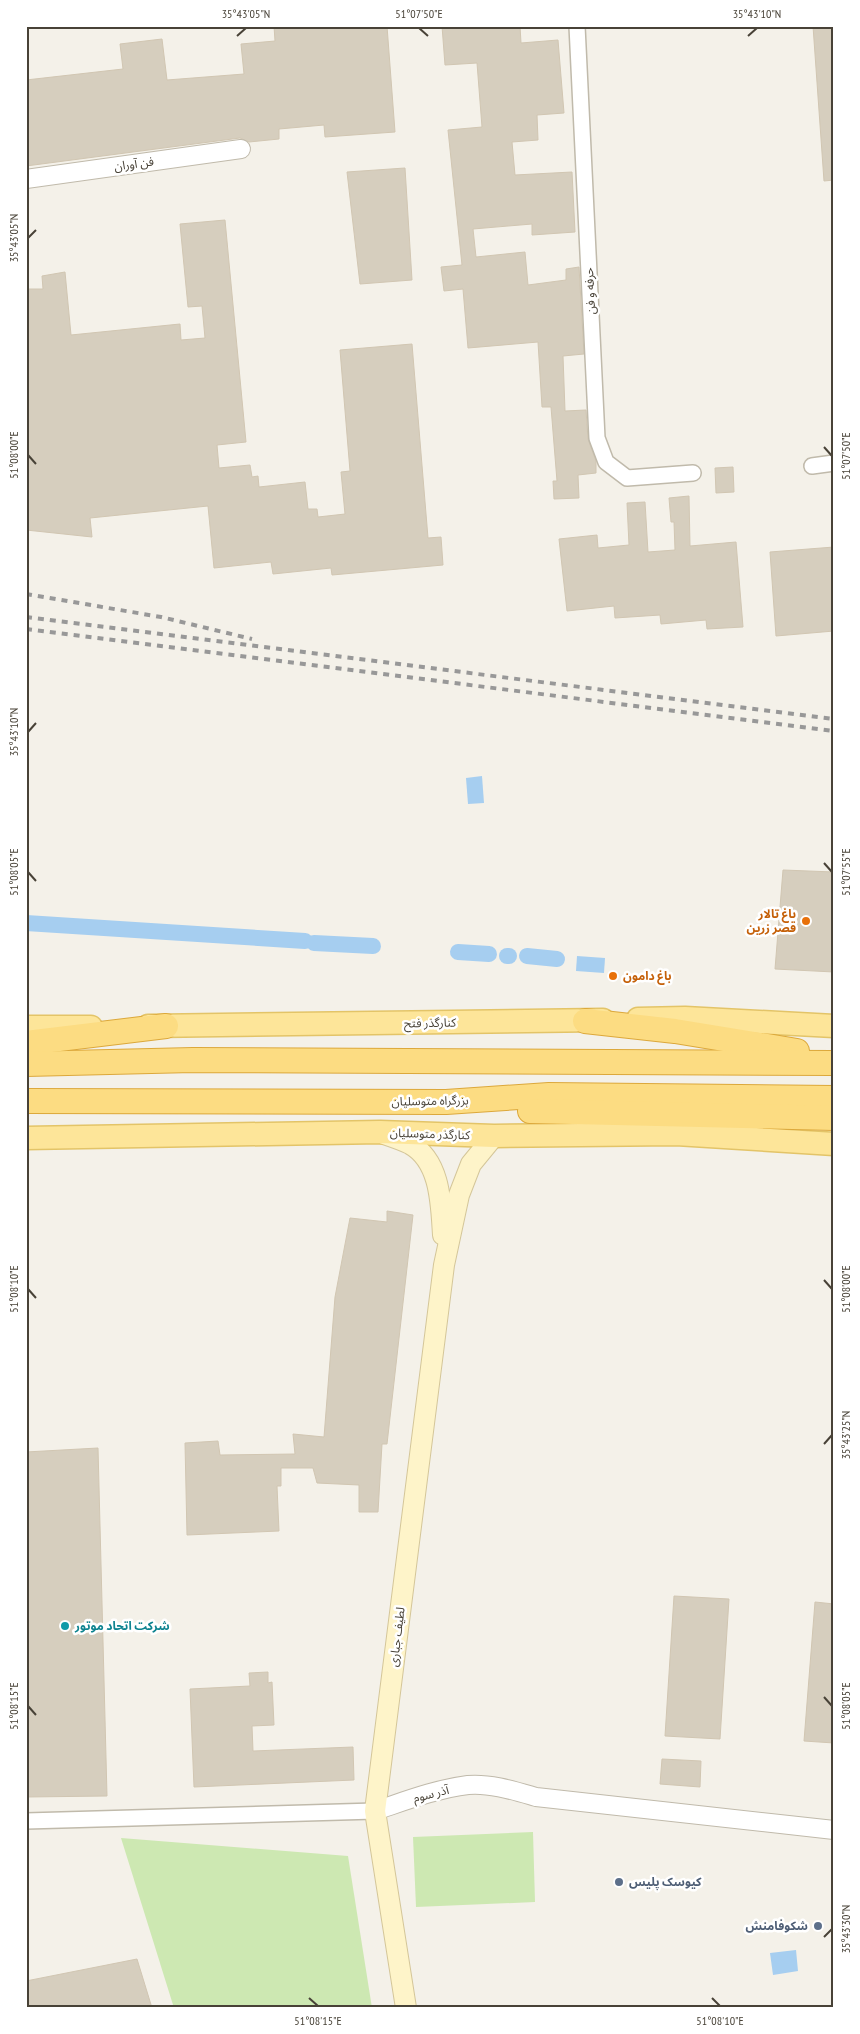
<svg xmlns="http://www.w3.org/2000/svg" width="860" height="2034" viewBox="0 0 860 2034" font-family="'PT Sans Narrow','Noto Sans Arabic',sans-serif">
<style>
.green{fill:#cde8b2}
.water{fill:#a6cef0}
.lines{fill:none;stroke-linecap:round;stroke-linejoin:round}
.canal{stroke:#a6cef0;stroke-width:16}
.building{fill:#d6cebe;stroke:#d1c6b2}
.minor-casing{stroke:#c0baab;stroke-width:18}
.tertiary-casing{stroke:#c0baab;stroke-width:20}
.secondary-casing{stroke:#d4c699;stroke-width:22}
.primary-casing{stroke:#e3c468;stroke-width:25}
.trunk-casing{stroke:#dca83b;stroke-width:26}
.minor{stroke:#fff;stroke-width:15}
.tertiary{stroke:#fff;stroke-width:18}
.secondary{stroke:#fef4c9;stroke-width:20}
.primary{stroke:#fde599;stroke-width:22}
.trunk{stroke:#fcdc82;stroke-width:24}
.rail{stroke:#989898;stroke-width:4;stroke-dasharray:6 6;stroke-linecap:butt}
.ticks{fill:none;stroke:#484237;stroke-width:2}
.food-dot{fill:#e8710a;stroke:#fff;stroke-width:2}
.culture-dot{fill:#0f9aa8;stroke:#fff;stroke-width:2}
.service-dot{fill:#5c6f8a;stroke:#fff;stroke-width:2}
.labels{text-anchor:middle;stroke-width:5;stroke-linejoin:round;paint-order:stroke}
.street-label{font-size:12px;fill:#484237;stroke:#fff}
.food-label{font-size:12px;font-weight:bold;fill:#c56008;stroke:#fff;text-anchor:end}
.culture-label{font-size:12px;font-weight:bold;fill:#0d838f;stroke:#fff;text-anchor:start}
.service-label{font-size:12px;font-weight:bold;fill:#4e5e75;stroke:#fff;text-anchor:start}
.neatline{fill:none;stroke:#484237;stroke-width:2}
.ticks-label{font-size:12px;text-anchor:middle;fill:#484237}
</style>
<rect width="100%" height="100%" fill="#f4f1e9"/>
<g class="green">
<path d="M533,1832L535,1902L416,1907L413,1837Z"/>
<path d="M121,1838L348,1856L372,2008H174Z"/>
</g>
<g class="water">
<path d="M482,776L484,803L468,804L466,778Z"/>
<path d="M577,956L605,958L604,973L576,971Z"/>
<path d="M796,1950L798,1971L773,1975L770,1953Z"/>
</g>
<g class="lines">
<g class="canal">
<path d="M26,923L305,941"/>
<path d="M314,943L373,946"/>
<path d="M458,952L489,954"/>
<path d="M507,956H509"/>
<path d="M527,956L557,959"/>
</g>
</g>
<g class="building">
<path d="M274,26H387L395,132L325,137L324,125L279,129V139L249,142L240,138L26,166V80L123,69L120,44L162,39L167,80L244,74L241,44L275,41Z"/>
<path d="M442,26H520L521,43L558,40L564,113L537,115L538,140L512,142L515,175L572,172L575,232L532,235V224L473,229L476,257L525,252L528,285L566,280V269L579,267L584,354L563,356L565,411L586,410L588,439L596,461V473L578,475L579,498L554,499L553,481H557L551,407H542L538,342L468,348L463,289L444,291L441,267L462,265L448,130L482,127L477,63L445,65Z"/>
<path d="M813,26H834V180L824,181Z"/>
<path d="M405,168L412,280L360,284L347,172Z"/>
<path d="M225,220L246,442L217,445L219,468L250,465L252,477L258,476L259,487L305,482L308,509H317L318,517L345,514L341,472L350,471L340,350L412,344L428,538L441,537L443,565L332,575L331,568L273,574L271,562L214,568L208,506L90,518L92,537L26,530V289H43L42,276L65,272L71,335L180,324L181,340L205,338L202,306L188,307L180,224Z"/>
<path d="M733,467L734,492L716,493L715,468Z"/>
<path d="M689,496L690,546L736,542L743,627L707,629L706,620L661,624L660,615L615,618L614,606L567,611L559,539L597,535L598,548L629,545L627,503L645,502L648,552L675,550L674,522H671L669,498Z"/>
<path d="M834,547V631L776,636L770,552Z"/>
<path d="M783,870L834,872V972L775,969Z"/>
<path d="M387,1211L413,1215L387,1444H382L378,1512H359V1485L317,1483L313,1468H281V1486H277L279,1531L187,1535L185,1443L218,1441L220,1455L295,1454L293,1434L324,1437L335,1297L350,1218L387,1222Z"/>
<path d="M98,1448L107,1796L26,1797V1452Z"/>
<path d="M674,1596L729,1599L720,1739L665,1736Z"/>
<path d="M815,1602L834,1604V1743L804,1741Z"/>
<path d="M268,1672V1683L272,1682L274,1725L252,1726L253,1751L353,1747L354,1780L194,1787L190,1689L250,1686L249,1673Z"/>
<path d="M662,1759L701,1761L700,1787L660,1784Z"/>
<path d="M137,1959L152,2008H26V1981Z"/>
</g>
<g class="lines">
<defs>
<g id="minor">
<path d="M577,26L597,438L606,462L627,478L693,473"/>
<path d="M812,466L834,463"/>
<path d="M26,1821L375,1811"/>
</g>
<g id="tertiary">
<path d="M26,179L241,149"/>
<path d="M375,1811C405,1801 436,1789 468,1785C490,1783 515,1791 536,1797L834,1830"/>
</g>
<g id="secondary">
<path d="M384,1134C393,1137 402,1140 410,1144C441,1161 441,1205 443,1235"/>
<path d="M406,2008L375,1811L444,1265L459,1195L471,1164L494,1136"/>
</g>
<g id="primary">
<path d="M638,1019L685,1018L834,1026"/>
<path d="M148,1026L603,1020"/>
<path d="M26,1027H91"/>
<path d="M26,1138L380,1132L494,1136L676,1134L834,1144"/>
</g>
<g id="trunk">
<path d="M585,1021L675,1031L797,1051"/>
<path d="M26,1043L166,1026"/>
<path d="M26,1064L193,1060L834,1063"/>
<path d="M26,1101L446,1102L549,1095L834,1098"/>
<path d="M530,1111L834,1118"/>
</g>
</defs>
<use href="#minor" class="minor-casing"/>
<use href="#tertiary" class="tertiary-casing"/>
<use href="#secondary" class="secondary-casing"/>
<use href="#primary" class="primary-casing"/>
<use href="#trunk" class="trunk-casing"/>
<use href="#minor" class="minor"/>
<use href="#tertiary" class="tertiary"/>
<use href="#secondary" class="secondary"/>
<use href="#primary" class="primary"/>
<use href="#trunk" class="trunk"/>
<g class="rail">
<path d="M26,594L161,617L252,639"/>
<path d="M26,617L834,719"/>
<path d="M26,629L834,731"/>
</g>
</g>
<path class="ticks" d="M419,28L428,36M237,36L246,28M748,36L757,28M28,238L36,230M824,447L832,456M28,455L36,464M28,732L36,723M824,863L832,872M28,872L36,881M824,1280L832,1289M28,1289L36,1298M824,1444L832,1435M824,1697L832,1706M28,1706L36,1715M824,1937L832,1929M309,1998L318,2006M712,1998L720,2006"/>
<g class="food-dot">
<circle cx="806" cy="921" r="5"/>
<circle cx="613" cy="976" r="5"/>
</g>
<circle class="culture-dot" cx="65" cy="1626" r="5"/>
<g class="service-dot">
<circle cx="619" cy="1882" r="5"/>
<circle cx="818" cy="1926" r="5"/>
</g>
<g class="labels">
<g class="street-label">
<text transform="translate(134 164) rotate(-8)" y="4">فن آوران</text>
<text transform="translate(590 291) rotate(-93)" y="4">حرفه و فن</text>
<text transform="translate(430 1023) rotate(-1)" y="4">کنارگذر فتح</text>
<text transform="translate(430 1101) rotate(-1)" y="4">بزرگراه متوسلیان</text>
<text transform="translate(430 1134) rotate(2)" y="4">کنارگذر متوسلیان</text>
<text transform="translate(397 1637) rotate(-83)" y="4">لطیف جباری</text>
<text transform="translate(431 1794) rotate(-14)" y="4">آذر سوم</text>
</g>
<g class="food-label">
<text x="796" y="918">باغ تالار<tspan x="796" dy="14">قصر زرین</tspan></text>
<text x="623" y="980" text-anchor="start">باغ دامون</text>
</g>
<g class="culture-label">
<text x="75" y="1630">شرکت اتحاد موتور</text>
</g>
<g class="service-label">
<text x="629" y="1886">کیوسک پلیس</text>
<text x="808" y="1930" text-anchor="end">شکوفامنش</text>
</g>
</g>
<rect width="860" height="2034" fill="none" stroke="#ffffff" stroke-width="55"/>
<rect x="28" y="28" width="804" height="1978" class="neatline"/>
<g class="ticks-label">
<text x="246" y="18">35°43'05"N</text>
<text x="419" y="18">51°07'50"E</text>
<text x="757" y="18">35°43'10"N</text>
<text transform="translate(14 238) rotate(-90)" y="4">35°43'05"N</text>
<text transform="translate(14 455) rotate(-90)" y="4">51°08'00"E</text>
<text transform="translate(846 456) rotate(-90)" y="4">51°07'50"E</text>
<text transform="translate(14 732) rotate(-90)" y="4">35°43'10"N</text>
<text transform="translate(14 872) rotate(-90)" y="4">51°08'05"E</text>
<text transform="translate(846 872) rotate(-90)" y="4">51°07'55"E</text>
<text transform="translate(14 1289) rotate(-90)" y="4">51°08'10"E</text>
<text transform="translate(846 1289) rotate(-90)" y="4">51°08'00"E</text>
<text transform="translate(846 1435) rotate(-90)" y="4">35°43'25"N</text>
<text transform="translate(14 1706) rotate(-90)" y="4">51°08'15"E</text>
<text transform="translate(846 1706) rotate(-90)" y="4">51°08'05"E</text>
<text transform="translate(846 1929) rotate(-90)" y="4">35°43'30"N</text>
<text x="318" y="2025">51°08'15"E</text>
<text x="720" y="2025">51°08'10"E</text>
</g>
</svg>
